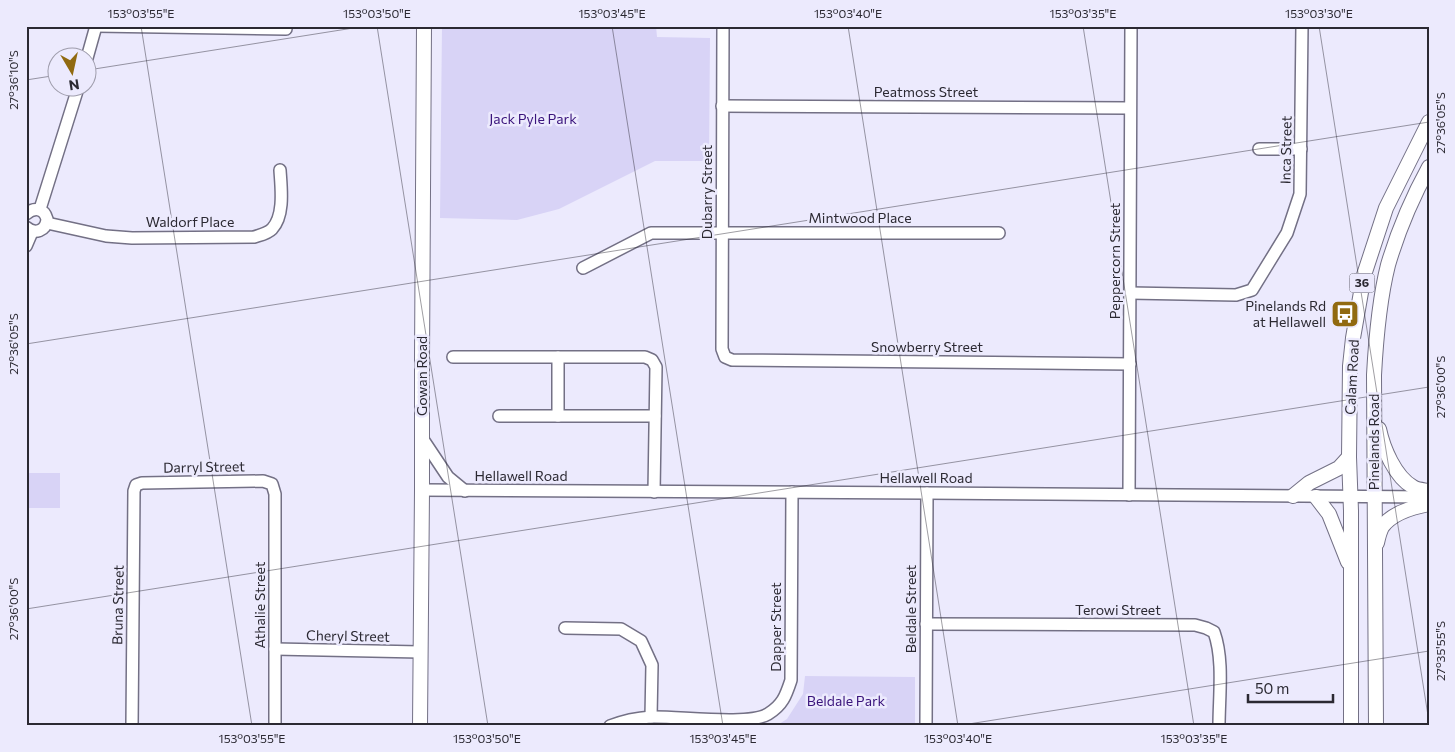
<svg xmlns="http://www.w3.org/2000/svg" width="1455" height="752" viewBox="0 0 1455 752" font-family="Commissioner,sans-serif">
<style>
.park{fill:#d8d3f6}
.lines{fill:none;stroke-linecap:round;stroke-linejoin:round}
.minor-casing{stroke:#737085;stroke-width:14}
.major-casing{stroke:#737085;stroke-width:16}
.minor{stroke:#fff;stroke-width:11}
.major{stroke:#fff;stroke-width:14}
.ticks{fill:none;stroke:#2b2932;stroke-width:1;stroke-opacity:0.45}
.labels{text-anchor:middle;stroke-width:5;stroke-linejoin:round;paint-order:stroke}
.shield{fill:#eceafd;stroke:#65636f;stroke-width:1}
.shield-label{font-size:12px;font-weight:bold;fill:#2b2932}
.street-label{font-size:14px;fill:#2b2932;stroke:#eceafd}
.park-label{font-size:14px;fill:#3a147c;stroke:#eceafd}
.poi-label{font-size:14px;fill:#2b2932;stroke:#eceafd;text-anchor:end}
.neatline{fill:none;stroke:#2b2932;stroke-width:2}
.ticks-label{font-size:12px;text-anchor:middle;fill:#2b2932}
</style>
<rect width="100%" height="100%" fill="#eceafd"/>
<g class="park">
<path d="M442,26H656L657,37L710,38L709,161H655L559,209L517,220L440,218Z"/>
<rect x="26" y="473" width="34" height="35"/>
<path d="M805,676L915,677V726H776L787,719L803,694Z"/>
</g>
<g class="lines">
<defs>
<g id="minor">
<path d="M96,26L286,29"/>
<path d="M723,26L722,349L725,357L732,360L1130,364"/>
<path d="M87,58L96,26"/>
<path d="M722,106L1130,108"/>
<path d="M1259,149H1301"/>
<path d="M40,209L78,88"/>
<path d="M26,214C34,207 44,208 47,219C46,231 35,235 26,227"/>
<path d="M47,223L106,236L132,238L254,237C260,235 267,234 272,229C285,215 281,187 280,170"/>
<path d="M26,246L32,232"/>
<path d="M583,268L651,233H999"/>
<path d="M1130,293L1236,295L1252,290L1287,233L1300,194L1302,26"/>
<path d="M453,357H645L652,360L656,367L654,492"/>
<path d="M558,357V416"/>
<path d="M499,416H655"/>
<path d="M422,438L448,477L465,491"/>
<path d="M422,490L927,493L1429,497"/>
<path d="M1129,495L1131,26"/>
<path d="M926,624L1195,625L1206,628L1214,632C1224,660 1219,696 1219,726"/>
<path d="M565,628L621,629L641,641L652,665L651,717"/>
<path d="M275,649L420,652"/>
<path d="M132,726L134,491L136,485L142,483L263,481L272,484L275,494V726"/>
<path d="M610,726C623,721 636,718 651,717C678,716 748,726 768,714C783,705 786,695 791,680L792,492"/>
<path d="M926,726L927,493"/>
</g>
<g id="major">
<path d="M1379,429C1383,448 1395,477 1413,487C1417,490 1424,490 1429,491"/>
<path d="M1293,496L1309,483L1339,468L1349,457"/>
<path d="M1316,497L1329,514L1348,562"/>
<path d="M1377,543C1378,538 1380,531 1382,527C1392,513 1413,507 1429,504"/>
<path d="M420,726L422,490V358L424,26"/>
<path d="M1351,726V511L1349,457L1350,366L1353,338L1364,275L1386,208L1429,122"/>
<path d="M1376,726L1374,375C1376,338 1379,301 1388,265C1398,231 1412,198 1429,167"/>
</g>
</defs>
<use href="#minor" class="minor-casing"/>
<use href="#major" class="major-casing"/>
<use href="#minor" class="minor"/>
<use href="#major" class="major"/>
</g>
<path class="ticks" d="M141,26L252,726M377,26L488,726M612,26L723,726M848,26L958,726M1083,26L1194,726M1319,26L1429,722M88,70L366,26M26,80L58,75M26,344L1429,122M26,609L1429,387M956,726L1429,651"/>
<defs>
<symbol id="bus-square" viewBox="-11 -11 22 22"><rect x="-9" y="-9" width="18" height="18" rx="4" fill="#916a10" stroke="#eceafd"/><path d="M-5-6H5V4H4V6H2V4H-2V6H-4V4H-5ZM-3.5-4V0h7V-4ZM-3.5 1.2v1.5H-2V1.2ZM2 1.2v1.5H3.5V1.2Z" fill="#fff"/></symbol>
</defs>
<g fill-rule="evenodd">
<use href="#bus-square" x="1329" y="298" width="32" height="32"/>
</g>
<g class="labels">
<rect class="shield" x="1349.5" y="273.5" width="25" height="19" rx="4"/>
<g class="shield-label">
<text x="1362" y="287">36</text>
</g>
<g class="street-label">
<text x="926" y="97">Peatmoss Street</text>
<text transform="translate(1286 150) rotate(-89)" y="5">Inca Street</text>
<text transform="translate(707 192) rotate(-90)" y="5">Dubarry Street</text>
<text x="860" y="223">Mintwood Place</text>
<text x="190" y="227">Waldorf Place</text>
<text transform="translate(1115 261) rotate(-90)" y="5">Peppercorn Street</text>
<text x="927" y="352">Snowberry Street</text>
<text transform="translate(422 376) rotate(-90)" y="5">Gowan Road</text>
<text transform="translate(1352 377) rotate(-87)" y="5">Calam Road</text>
<text transform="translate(1374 442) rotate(-90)" y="5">Pinelands Road</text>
<text transform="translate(204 467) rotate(-1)" y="5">Darryl Street</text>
<text x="521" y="481">Hellawell Road</text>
<text x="926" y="483">Hellawell Road</text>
<text transform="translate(118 605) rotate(-89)" y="5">Bruna Street</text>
<text transform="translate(260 605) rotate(-90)" y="5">Athalie Street</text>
<text transform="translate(911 609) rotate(-90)" y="5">Beldale Street</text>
<text x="1118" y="615">Terowi Street</text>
<text transform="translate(776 627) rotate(-90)" y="5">Dapper Street</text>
<text transform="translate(348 636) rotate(1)" y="5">Cheryl Street</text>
</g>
<g class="park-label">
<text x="533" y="124">Jack Pyle Park</text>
<text x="846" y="706">Beldale Park</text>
</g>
<g class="poi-label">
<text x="1326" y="311">Pinelands Rd<tspan x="1326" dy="16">at Hellawell</tspan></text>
</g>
</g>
<rect width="1455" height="752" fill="none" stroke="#eceafd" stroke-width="55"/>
<g transform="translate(72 72) rotate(171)"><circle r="24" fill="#eceafd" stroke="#9f9dac"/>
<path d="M0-4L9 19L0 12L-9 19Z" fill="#916a10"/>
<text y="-8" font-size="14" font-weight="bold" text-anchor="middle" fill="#2b2932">N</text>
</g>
<path d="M1248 694v8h85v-8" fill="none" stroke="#2b2932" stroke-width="2.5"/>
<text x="1255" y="694" font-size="15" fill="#2b2932" stroke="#eceafd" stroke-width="4" paint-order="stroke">50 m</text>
<rect x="28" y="28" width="1400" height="696" class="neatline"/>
<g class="ticks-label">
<text x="141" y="18">153°03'55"E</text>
<text x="377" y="18">153°03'50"E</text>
<text x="612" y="18">153°03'45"E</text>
<text x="848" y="18">153°03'40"E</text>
<text x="1083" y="18">153°03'35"E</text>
<text x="1319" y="18">153°03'30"E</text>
<text transform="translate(14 80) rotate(-90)" y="4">27°36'10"S</text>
<text transform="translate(1441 123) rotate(-90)" y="4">27°36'05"S</text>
<text transform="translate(14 344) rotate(-90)" y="4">27°36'05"S</text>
<text transform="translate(1441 387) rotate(-90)" y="4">27°36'00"S</text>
<text transform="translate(14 609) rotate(-90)" y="4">27°36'00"S</text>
<text transform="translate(1441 651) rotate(-90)" y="4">27°35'55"S</text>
<text x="252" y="743">153°03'55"E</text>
<text x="487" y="743">153°03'50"E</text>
<text x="723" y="743">153°03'45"E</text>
<text x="958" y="743">153°03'40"E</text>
<text x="1194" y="743">153°03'35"E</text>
</g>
</svg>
